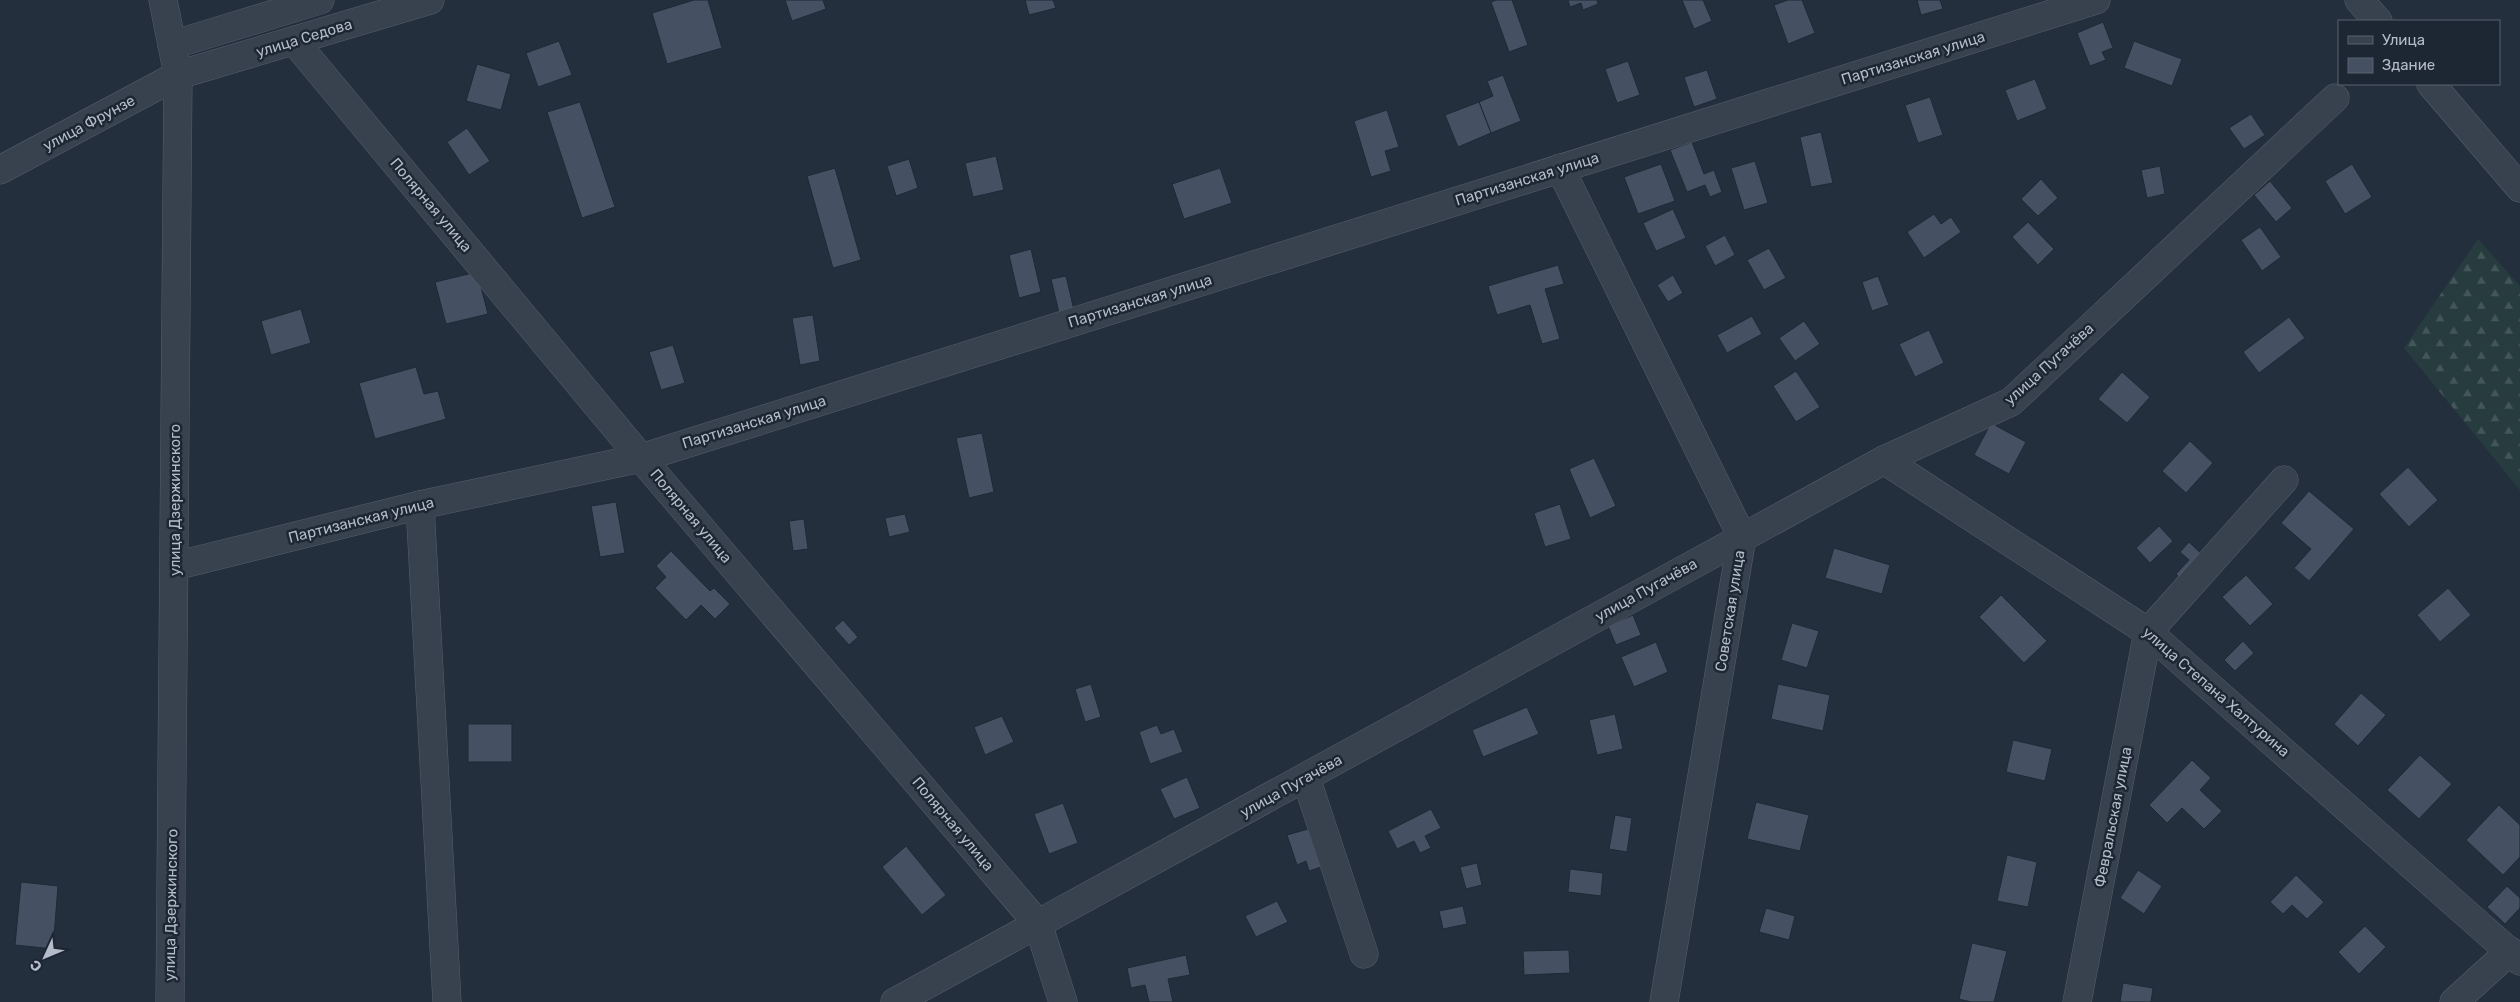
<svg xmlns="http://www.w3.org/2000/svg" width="2520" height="1002" viewBox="0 0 2520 1002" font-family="Rubik,sans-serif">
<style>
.forest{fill:url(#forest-firs)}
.building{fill:#455162;stroke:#1f2835}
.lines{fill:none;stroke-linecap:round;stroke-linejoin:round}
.minor-casing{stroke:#565f6c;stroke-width:29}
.minor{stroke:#38414e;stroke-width:28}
.labels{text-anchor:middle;stroke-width:5;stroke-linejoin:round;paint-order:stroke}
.street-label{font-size:15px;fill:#b4bcc9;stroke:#1d2633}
</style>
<defs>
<pattern id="forest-firs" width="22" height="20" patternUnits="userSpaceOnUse" patternTransform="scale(1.25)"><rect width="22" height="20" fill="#263c3f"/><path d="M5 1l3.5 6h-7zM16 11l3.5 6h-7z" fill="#435659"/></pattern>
</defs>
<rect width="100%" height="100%" fill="#242f3e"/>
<path class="forest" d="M2478,239L2520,286V490L2404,348Z"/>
<g class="building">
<path d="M694,0H708L722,48L667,64L652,13Z"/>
<path d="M785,0H823L826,9L792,21Z"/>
<path d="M1025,0H1053L1056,8L1029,15Z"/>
<path d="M1496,0H1512L1528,45L1509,52L1491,2Z"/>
<path d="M1568,0H1597L1598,4L1583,10L1581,3L1570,7Z"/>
<path d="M1682,0H1703L1712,21L1694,29Z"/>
<path d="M1788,0H1802L1815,33L1788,44L1774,5Z"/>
<path d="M1917,0H1940L1943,9L1921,15Z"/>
<path d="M2103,22L2113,48L2102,52L2106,60L2090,66L2077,33Z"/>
<path d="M559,41L572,75L538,87L526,53Z"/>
<path d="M2134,41L2182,59L2172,86L2124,68Z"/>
<path d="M1628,61L1640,95L1617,103L1605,69Z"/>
<path d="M477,64L511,74L501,110L466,101Z"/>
<path d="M1707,70L1717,99L1694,107L1684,77Z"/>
<path d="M1503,75L1521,121L1491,133L1479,102L1493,96L1487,81Z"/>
<path d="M2035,79L2047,109L2017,121L2005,90Z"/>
<path d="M1930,97L1943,135L1918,143L1905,105Z"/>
<path d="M580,102L615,207L582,218L547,112Z"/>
<path d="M1479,102L1491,133L1458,147L1445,115Z"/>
<path d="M1387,110L1399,147L1385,151L1391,171L1371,177L1354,121Z"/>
<path d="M2251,114L2265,135L2244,149L2229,128Z"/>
<path d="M467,128L490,161L469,175L447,142Z"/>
<path d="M1821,132L1833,183L1811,187L1800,137Z"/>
<path d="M1692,142L1704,174L1714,170L1722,192L1710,197L1705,185L1687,192L1670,150Z"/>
<path d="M996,156L1004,190L973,197L965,163Z"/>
<path d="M909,159L918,188L896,196L887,166Z"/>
<path d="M1755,161L1768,203L1744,210L1731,168Z"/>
<path d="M1661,164L1675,201L1638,214L1624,177Z"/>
<path d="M2352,164L2372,197L2345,214L2325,181Z"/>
<path d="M2160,166L2165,194L2147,198L2141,170Z"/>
<path d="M835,168L861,260L833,268L807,176Z"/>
<path d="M1220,168L1232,203L1184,219L1172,184Z"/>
<path d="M2041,179L2058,198L2038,216L2021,199Z"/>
<path d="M2270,181L2292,208L2276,222L2254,195Z"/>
<path d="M1673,209L1686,238L1656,251L1643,223Z"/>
<path d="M1934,214L1941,224L1951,217L1961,232L1924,258L1907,232Z"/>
<path d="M2028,222L2054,249L2038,265L2012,237Z"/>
<path d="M2260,227L2281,257L2262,271L2241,240Z"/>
<path d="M1725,235L1735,255L1715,266L1705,246Z"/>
<path d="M1769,248L1786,278L1764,290L1747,260Z"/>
<path d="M1031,249L1041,292L1019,298L1009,255Z"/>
<path d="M1558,265L1564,284L1545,289L1560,339L1542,344L1530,305L1497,315L1488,286Z"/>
<path d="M477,272L488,314L446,324L435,282Z"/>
<path d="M1673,275L1683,293L1668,302L1657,285Z"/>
<path d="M1066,276L1074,310L1059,313L1051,279Z"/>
<path d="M1878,276L1889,305L1872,311L1862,282Z"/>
<path d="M301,309L311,343L271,355L261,321Z"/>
<path d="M813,315L820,361L800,365L792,318Z"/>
<path d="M1752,316L1762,334L1727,353L1717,335Z"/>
<path d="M2289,317L2305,338L2259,373L2243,352Z"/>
<path d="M1804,321L1820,344L1795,361L1779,338Z"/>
<path d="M1929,330L1944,363L1915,377L1899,344Z"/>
<path d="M673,345L685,383L661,390L649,352Z"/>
<path d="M416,367L424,394L438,391L446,419L375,439L359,383Z"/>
<path d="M1796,371L1820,407L1796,422L1773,386Z"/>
<path d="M2122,372L2150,397L2127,423L2098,399Z"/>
<path d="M1991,423L2026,442L2009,474L1974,455Z"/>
<path d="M982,433L994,492L969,498L956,438Z"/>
<path d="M2190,441L2213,463L2186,493L2162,471Z"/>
<path d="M1594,458L1616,506L1590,518L1569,469Z"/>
<path d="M2408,467L2438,500L2409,527L2379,494Z"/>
<path d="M2309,491L2354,529L2309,581L2294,568L2311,549L2281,523Z"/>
<path d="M616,502L625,553L600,557L591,506Z"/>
<path d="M1560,504L1571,539L1545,547L1534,513Z"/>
<path d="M905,514L910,532L889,537L885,518Z"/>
<path d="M804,519L808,549L793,551L789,521Z"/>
<path d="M2159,526L2173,541L2150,563L2136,548Z"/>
<path d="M2189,542L2206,558L2184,582L2176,574L2189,560L2180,552Z"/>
<path d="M1834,548L1890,565L1882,594L1825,578Z"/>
<path d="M671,551L710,591L714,588L730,604L715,619L701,605L686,620L655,588L666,577L656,566Z"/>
<path d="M2246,575L2273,604L2250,626L2222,597Z"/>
<path d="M2448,588L2471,615L2440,642L2417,615Z"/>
<path d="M2001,595L2047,641L2024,663L1979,617Z"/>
<path d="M1633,615L1641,635L1616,645L1608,626Z"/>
<path d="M843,620L858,637L849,645L834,628Z"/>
<path d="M1792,623L1819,631L1807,668L1781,660Z"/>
<path d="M2243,641L2254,653L2235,671L2224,660Z"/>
<path d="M1656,642L1668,672L1634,687L1621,657Z"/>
<path d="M1091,684L1101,717L1085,722L1075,689Z"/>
<path d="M1778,684L1830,695L1823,731L1771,719Z"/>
<path d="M2361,693L2386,715L2358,746L2334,724Z"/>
<path d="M1527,707L1539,734L1483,757L1472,730Z"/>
<path d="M1615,714L1623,749L1597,755L1589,720Z"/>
<path d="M1002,716L1014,742L985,755L974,727Z"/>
<rect x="468" y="724" width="44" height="38"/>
<path d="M1157,725L1161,734L1174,729L1183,752L1150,764L1139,732Z"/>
<path d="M2013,740L2052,749L2045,781L2006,772Z"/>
<path d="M2420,755L2452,784L2419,819L2387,790Z"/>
<path d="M2192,760L2211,778L2200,790L2222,811L2204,829L2182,808L2167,823L2149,805Z"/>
<path d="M1187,777L1200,808L1174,819L1160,789Z"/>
<path d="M1756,802L1809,815L1800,851L1747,839Z"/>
<path d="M1063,803L1078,843L1049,854L1034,814Z"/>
<path d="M2499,805L2520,825V857L2503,875L2466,840Z"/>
<path d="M1431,809L1441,828L1425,836L1431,848L1420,853L1414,841L1397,849L1388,831Z"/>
<path d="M1615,815L1632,818L1627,852L1609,849Z"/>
<path d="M1308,829L1321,867L1309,871L1306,861L1297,865L1287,835Z"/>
<path d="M906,846L946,895L922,915L882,867Z"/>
<path d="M2007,855L2037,862L2028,907L1997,901Z"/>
<path d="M1477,863L1482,885L1466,889L1460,867Z"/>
<path d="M1570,869L1603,873L1601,896L1568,892Z"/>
<path d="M2138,870L2162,886L2144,914L2120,898Z"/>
<path d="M2296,875L2324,902L2307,919L2292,905L2283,914L2270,902Z"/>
<path d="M21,882L58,886L53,949L15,945Z"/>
<path d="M2507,886L2520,898V908L2505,924L2487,907Z"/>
<path d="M1277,901L1288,922L1256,937L1245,916Z"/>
<path d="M1463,906L1467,924L1443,929L1439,911Z"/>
<path d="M1766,908L1795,916L1789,940L1759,932Z"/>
<path d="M2365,926L2386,947L2359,974L2338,952Z"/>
<path d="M1972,943L2007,951L1994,1002H1971L1959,999Z"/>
<path d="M1569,950L1570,973L1524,975L1523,951Z"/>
<path d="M1186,955L1190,975L1168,979L1173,1002H1149L1145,985L1131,988L1127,968Z"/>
<path d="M2123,983L2153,988L2151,1002H2120Z"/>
</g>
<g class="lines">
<defs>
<g id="minor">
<path d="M163,0L178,75L170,1002"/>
<path d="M2359,0L2378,21"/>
<path d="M295,42L641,458L1038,924L1063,1002"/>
<path d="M172,45L320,0"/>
<path d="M2431,84L2520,188"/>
<path d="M1560,168L1742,537L1664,1002"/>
<path d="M0,170L178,75L430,0"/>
<path d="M1884,460L2148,632L2520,961"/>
<path d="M420,505L447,1002"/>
<path d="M175,566L420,505L641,458L2096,0"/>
<path d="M1306,778L1364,954"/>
<path d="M895,1002L1884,460L2011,402L2335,98"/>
<path d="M2077,1002L2148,632L2284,480"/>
<path d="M2454,1002L2510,951"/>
</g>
</defs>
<use href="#minor" class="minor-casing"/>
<use href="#minor" class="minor"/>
</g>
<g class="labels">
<g class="street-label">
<text transform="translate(304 38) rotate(-17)" y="5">улица Седова</text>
<text transform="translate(1913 58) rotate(-17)" y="5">Партизанская улица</text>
<text transform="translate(89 123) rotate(-28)" y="5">улица Фрунзе</text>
<text transform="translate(1527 179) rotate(-17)" y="5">Партизанская улица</text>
<text transform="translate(431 205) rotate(50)" y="5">Полярная улица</text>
<text transform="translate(1140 301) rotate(-17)" y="5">Партизанская улица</text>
<text transform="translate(2049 364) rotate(-42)" y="5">улица Пугачёва</text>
<text transform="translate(754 422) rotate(-17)" y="5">Партизанская улица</text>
<text transform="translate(175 500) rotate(-90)" y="5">улица Дзержинского</text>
<text transform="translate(691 516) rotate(50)" y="5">Полярная улица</text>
<text transform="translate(361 520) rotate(-14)" y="5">Партизанская улица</text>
<text transform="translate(1646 590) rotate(-29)" y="5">улица Пугачёва</text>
<text transform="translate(1730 611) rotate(-81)" y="5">Советская улица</text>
<text transform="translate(2216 692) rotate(41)" y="5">улица Степана Халтурина</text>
<text transform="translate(1291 786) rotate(-29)" y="5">улица Пугачёва</text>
<text transform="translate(2113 817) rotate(-79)" y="5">Февральская улица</text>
<text transform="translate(953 824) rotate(50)" y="5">Полярная улица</text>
<text transform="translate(171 905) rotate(-89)" y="5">улица Дзержинского</text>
</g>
</g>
<rect x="2338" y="20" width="162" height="65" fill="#1d2633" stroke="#59626f"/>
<rect x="2348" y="36" width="25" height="8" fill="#38414e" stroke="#59626f"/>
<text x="2382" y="45" font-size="15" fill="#b4bcc9">Улица</text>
<rect x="2348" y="58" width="25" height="15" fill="#455162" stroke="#59626f"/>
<text x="2382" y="70" font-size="15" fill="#b4bcc9">Здание</text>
<g transform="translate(45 957) rotate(226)" stroke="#1d2633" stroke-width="4" paint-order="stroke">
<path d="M0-4L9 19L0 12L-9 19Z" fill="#b4bcc9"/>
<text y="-8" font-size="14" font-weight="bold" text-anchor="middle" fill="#b4bcc9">С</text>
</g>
</svg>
